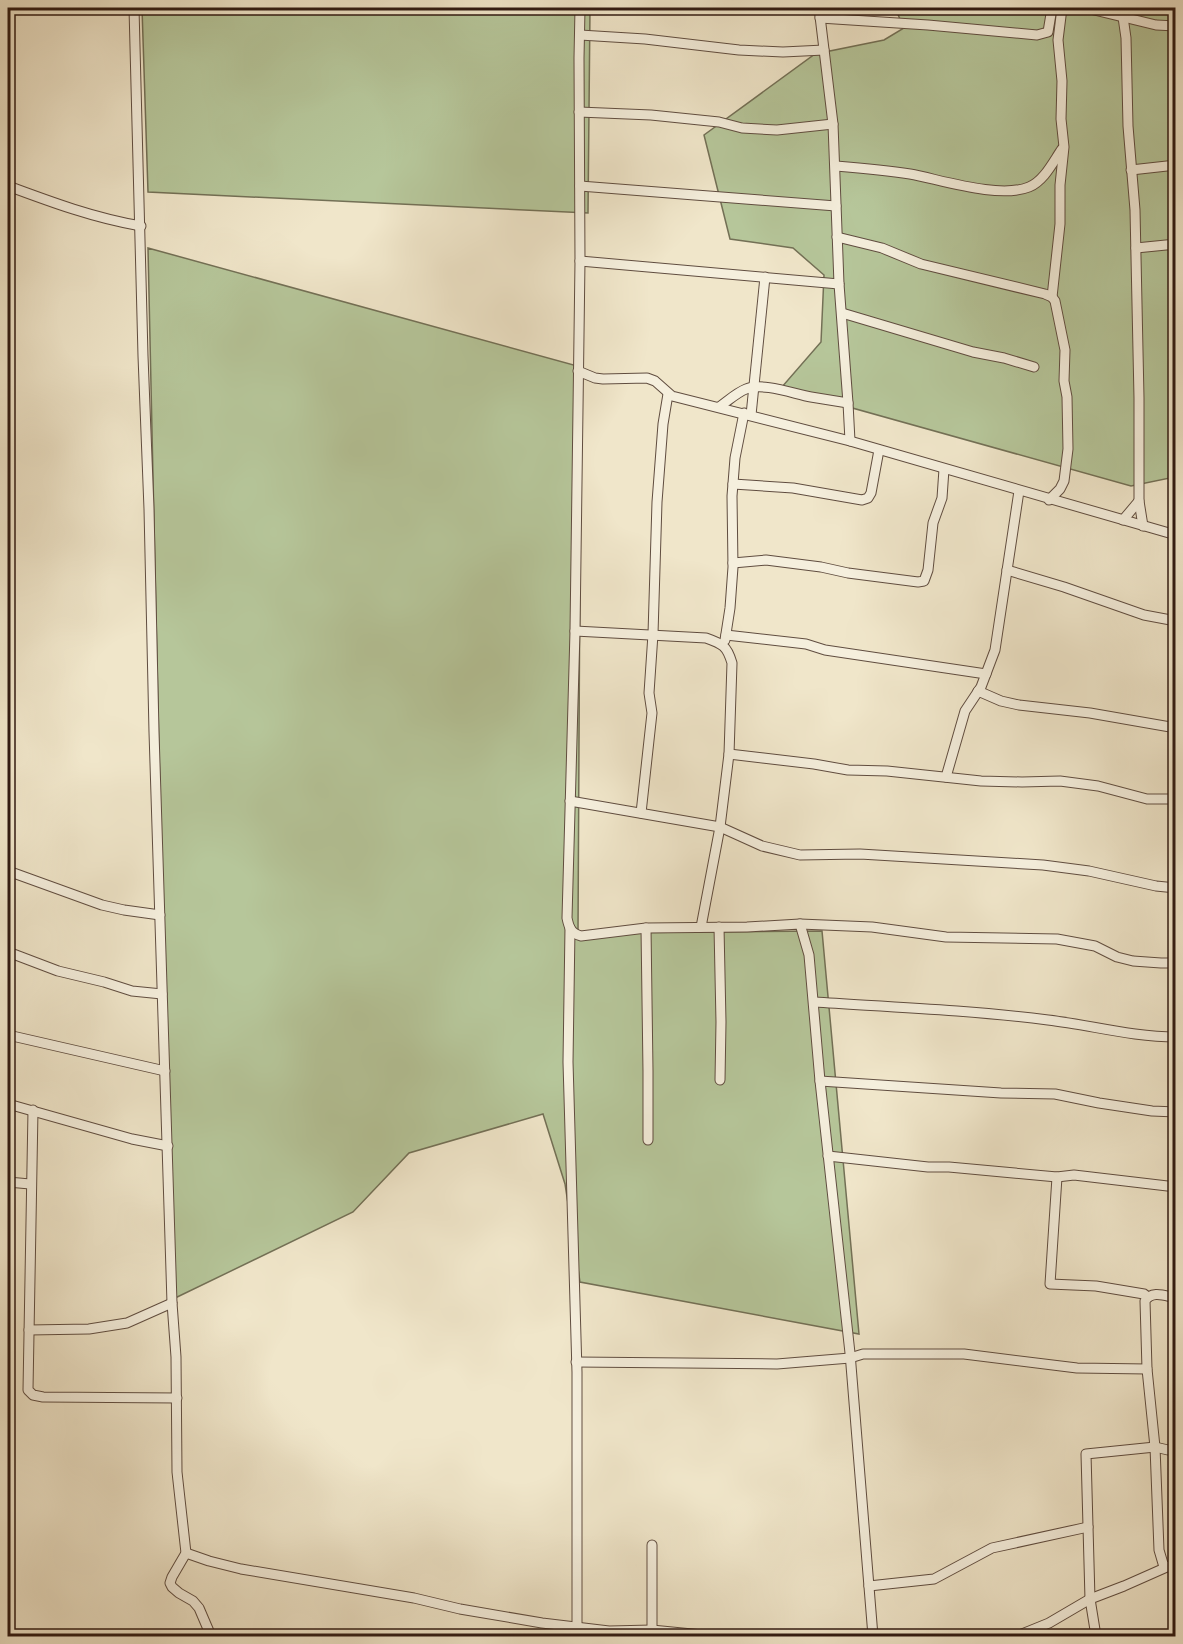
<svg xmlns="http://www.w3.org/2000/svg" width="1183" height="1644" viewBox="0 0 1183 1644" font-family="'IM FELL French Canon',serif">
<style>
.green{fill:#b6c69a;stroke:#737056;stroke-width:1.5}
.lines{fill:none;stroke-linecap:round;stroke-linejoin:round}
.minor-casing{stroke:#604d40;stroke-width:11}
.minor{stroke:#f5efdd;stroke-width:9}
</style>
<rect width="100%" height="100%" fill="#f0e6ca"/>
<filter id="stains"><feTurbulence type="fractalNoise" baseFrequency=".00333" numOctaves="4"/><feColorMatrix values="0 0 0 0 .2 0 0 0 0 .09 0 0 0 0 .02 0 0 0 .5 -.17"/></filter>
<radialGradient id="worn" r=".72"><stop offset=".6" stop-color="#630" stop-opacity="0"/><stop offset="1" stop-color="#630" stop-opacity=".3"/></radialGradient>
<g class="green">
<path d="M142,8H590L588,213L148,192Z"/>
<path d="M895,8H1175V477L1131,486L781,388L821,342L824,275L793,248L730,239L704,135L815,54L884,40L904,28Z"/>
<path d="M148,248L581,367L578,933L822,931L859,1334L580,1282L565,1184L543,1114L409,1153L353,1212L171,1300Z"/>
</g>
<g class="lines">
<defs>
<g id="minor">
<path d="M134,8L143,356L149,509L154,732L172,1303L176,1357L177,1472L186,1553L172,1577L170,1583L172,1587L179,1593L193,1601L199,1608L211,1636"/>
<path d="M580,8L579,58L580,261L575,631L567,918C569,928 571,933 581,936L646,928L747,927L800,924L809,955L820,1081L850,1353L873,1636"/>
<path d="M819,8L833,124L839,284L848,403L850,441"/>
<path d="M1086,8L1156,25L1176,26"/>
<path d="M1115,8L1123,17L1126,38L1128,126L1135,210L1139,398V501L1143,526"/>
<path d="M820,18L928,25L1037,35L1048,32L1052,8"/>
<path d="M580,35L645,39L739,50L783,52L824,50"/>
<path d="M579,112L651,115L719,122L742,128L777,130L833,124"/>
<path d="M836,166C861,168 885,170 910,174C942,180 999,199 1029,187C1044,181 1053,162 1062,149"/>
<path d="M1131,170L1176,165"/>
<path d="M8,186C51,202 94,218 141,226"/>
<path d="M580,186L836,206"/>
<path d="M837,237L882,248L921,264L1045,294L1052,297L1055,301L1065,350L1064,381L1067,397L1068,449L1064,481L1060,489L1049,500"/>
<path d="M1136,248L1176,244"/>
<path d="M580,261L839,284"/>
<path d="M1052,297L1060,224V185L1064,147L1061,119L1062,81L1058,40L1062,8"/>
<path d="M842,313L973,352L1004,358L1034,367"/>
<path d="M578,371L595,378L603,379L647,378L655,381L672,396L850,441L1176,535"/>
<path d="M719,407C728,401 736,393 746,389C763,382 794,394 811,397C823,399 836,401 848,403"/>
<path d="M751,415L765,277"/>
<path d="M733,484L793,488L862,500L868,498L871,493L879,450"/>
<path d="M1123,520L1139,501"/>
<path d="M733,563L766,560L821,567L848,573L918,582L924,581L928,570L933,523L942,498L944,469"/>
<path d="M1007,570L1064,587L1144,615L1176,621"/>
<path d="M575,631L706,638C723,644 727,646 732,663L729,754L720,827L701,927"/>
<path d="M726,635L806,644L825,650L986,674"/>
<path d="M725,640L730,608L733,567L732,496L735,458L744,413"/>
<path d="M978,691L1001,701L1019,705L1090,713L1176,728"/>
<path d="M729,754L814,764L848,770L887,771L981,781L1022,782L1060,781L1098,786L1147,799H1176"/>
<path d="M946,777L965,711L981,687L995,650L1019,491"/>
<path d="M570,801L720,827L762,846L800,855L860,854L1043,865L1089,871L1156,886L1176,888"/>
<path d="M641,813L652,713L649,693L653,634L657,502L663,424L668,394"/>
<path d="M8,871L102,905L124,910L160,915"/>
<path d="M800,924L872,927L946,937L1057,939L1095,946L1117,957L1133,961L1161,963H1176"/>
<path d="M719,927L721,1022L720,1080"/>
<path d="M570,928L568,1062L577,1372V1627"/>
<path d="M646,928L648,1071V1140"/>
<path d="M8,952L58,971L104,982L132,991L162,994"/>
<path d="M814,1002C892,1007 970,1010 1048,1020C1091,1025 1132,1037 1176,1037"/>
<path d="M8,1035L165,1071"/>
<path d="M820,1081L1001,1093L1055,1094L1099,1103L1152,1111L1176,1112"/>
<path d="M8,1104L132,1139L168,1146"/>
<path d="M33,1110L28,1390L33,1395L43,1397L177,1398"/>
<path d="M828,1156L928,1167H949L1057,1177L1074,1175L1176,1187"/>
<path d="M1057,1177L1050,1284L1096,1286L1144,1294L1148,1297"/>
<path d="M8,1182L30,1184"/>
<path d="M29,1330L89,1329L127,1323L172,1303"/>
<path d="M576,1362L777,1364L850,1358L863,1354H964L1077,1368L1147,1369"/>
<path d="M652,1545V1634"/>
<path d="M186,1553L209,1561L241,1569L414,1598L460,1609L542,1623L609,1631L652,1630L712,1636"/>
<path d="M1164,1567L1159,1550L1155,1447L1147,1369L1145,1301C1152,1290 1165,1296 1176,1298"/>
<path d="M869,1586L934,1579L992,1548L1088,1527"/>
<path d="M1017,1636L1049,1623L1090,1599L1124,1586L1176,1563"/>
<path d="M1096,1636L1090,1599L1086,1454L1155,1447L1168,1450L1176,1449"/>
</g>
</defs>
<use href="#minor" class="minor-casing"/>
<use href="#minor" class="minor"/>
</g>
<rect width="1183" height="1644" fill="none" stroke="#f0e6ca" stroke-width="30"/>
<rect x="9" y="9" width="1165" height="1626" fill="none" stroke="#301a12" stroke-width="3"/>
<rect x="15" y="15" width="1153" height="1614" fill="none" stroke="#301a12" stroke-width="1.5"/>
<rect width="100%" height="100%" filter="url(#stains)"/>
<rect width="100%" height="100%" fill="url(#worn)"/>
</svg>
